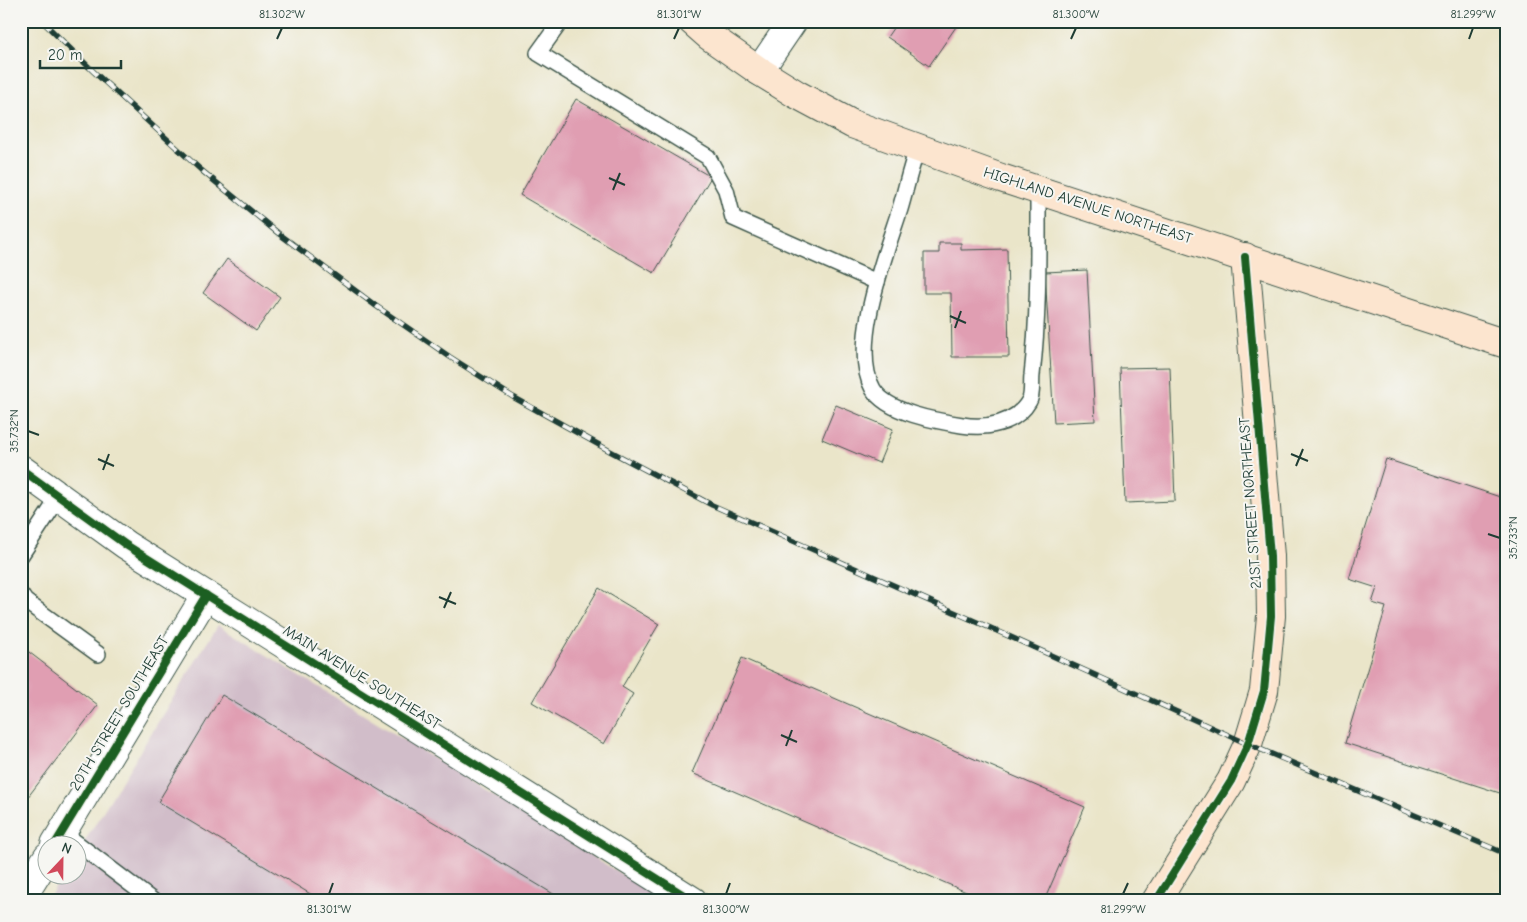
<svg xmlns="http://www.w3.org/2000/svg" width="1527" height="922" viewBox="0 0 1527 922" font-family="'Comic Neue',sans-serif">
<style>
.industrial{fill:#d1bdc9}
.building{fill:#e09eb2}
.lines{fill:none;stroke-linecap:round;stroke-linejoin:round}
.lane-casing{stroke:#3d564a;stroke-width:18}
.street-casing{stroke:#3d564a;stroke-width:30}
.secondary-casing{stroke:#3d564a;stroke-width:30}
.lane{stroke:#fff;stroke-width:15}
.street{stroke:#fff;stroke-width:28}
.secondary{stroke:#fce5cf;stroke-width:28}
.rail-casing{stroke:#1f3d34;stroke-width:5.5}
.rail{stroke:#f6f6f2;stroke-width:4;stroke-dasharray:11;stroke-linecap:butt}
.cycleway-casing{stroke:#f6f6f2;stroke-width:11}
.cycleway{stroke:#1b5e20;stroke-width:8}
.ticks{fill:none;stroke:#1f3d34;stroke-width:2}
.labels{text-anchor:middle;stroke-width:4;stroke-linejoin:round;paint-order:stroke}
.street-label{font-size:15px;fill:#1f3d34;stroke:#f6f6f2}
.neatline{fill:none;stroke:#1f3d34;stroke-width:2}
.ticks-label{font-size:12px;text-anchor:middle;fill:#1f3d34}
</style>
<rect width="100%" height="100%" fill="#f6f6f2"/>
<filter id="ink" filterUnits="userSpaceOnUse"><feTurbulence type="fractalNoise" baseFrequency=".02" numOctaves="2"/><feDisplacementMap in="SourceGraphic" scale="10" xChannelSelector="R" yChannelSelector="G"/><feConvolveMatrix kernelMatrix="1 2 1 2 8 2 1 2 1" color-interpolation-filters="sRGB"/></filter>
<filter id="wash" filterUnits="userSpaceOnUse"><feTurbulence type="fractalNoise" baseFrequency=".0096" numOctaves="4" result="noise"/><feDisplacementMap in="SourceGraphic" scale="20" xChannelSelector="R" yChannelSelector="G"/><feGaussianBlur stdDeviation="1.12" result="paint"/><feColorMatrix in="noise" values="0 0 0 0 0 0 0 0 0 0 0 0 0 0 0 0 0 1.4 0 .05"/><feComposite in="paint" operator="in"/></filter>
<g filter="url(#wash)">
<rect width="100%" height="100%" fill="#eae5c9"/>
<path class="industrial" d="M218,625L665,901H47L63,875L78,874V852Z"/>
<g id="blocks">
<g class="building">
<path d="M898,21H960L929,66L887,37Z"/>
<path d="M576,99L711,177L654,273L520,195Z"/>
<path d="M939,243H961V250L1007,249L1009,357H952L951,293H924V253H939Z"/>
<path d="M227,259L280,297L256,331L203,293Z"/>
<path d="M1087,270L1095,421L1054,423L1045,272Z"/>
<path d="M1170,367L1175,501L1125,503L1120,368Z"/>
<path d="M836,405L893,429L879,463L822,439Z"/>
<path d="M1386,459L1506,499V795L1345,743L1386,607L1372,603L1377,588L1349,579Z"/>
<path d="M599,588L659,624L622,687L633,694L604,744L532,702Z"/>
<path d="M21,646L98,705L21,806Z"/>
<path d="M742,658L1085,807L1044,901H987L692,773Z"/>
<path d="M222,695L565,901H322L158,802Z"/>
</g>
</g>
</g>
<g filter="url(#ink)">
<use href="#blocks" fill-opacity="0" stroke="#3d564a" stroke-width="1"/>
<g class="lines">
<defs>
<g id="lane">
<path d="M561,21L538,53L708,157L726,190L733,218L877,282"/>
<path d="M918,147C910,168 906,189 900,209C886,253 849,347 873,389C887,413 937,421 962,425C986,429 1016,424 1029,401C1033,395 1031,382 1032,375C1039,315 1038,250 1038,190"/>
<path d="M21,555L59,497"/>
<path d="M21,595L25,601L98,654"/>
<path d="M62,832L153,901"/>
</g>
<g id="street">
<path d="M759,71L793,21"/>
<path d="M21,469L126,545L693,901"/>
<path d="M55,844L206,595"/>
<path d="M21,899L48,856"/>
</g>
<g id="secondary">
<path d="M692,21L709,36L759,71L796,94L852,124L1001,178L1506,344"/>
<path d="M1156,901L1231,781L1248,744L1264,691L1271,616L1270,556L1245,257"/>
</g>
</defs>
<use href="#lane" class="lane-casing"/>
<use href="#street" class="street-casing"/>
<use href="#secondary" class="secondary-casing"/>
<use href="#lane" class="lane"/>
<use href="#street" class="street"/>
<use href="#secondary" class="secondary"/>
<defs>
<path id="rail" d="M42,21L94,72L201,170L278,233L376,306L450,357L513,397L610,451L712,505L995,630L1248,744L1506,854"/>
</defs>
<use href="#rail" class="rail-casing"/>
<use href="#rail" class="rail"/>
<defs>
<g id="cycleway">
<path d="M21,469L126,545L693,901"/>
<path d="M55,844L206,595"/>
<path d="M1156,901L1231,781L1248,744L1264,691L1271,616L1270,556L1245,257"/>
</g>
</defs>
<use href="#cycleway" class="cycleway-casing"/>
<use href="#cycleway" class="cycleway"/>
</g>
</g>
<path class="ticks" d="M277,39L282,28M674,39L679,28M1071,39L1076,28M1469,39L1473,28M609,178L625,185M613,190L620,173M950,316L966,323M955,328L961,311M28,431L39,435M1291,454L1308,461M98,459L114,466M1296,466L1303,449M103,470L109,454M1488,534L1500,538M439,597L456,604M444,608L451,592M781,735L797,742M786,746L792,730M329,894L333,883M726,894L730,883M1123,894L1128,883"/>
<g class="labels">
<g class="street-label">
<text transform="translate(1088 205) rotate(18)" y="5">HIGHLAND AVENUE NORTHEAST</text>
<text transform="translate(1250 503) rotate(-94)" y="5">21ST STREET NORTHEAST</text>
<text transform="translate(362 677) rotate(32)" y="5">MAIN AVENUE SOUTHEAST</text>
<text transform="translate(119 713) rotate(-59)" y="5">20TH STREET SOUTHEAST</text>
</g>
</g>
<rect width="1527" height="922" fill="none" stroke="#f6f6f2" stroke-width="55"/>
<g transform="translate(62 860) rotate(22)"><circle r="24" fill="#f6f6f2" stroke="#a0aca6"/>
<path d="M0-4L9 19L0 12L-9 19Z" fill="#d1495b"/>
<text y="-8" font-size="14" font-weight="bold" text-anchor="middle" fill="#1f3d34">N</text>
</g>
<path d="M40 60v8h81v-8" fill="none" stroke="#1f3d34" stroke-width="2.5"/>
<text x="48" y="60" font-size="15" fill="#1f3d34" stroke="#f6f6f2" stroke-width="4" paint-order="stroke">20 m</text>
<rect x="28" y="28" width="1472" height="866" class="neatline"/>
<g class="ticks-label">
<text x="282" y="18">81.302°W</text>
<text x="679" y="18">81.301°W</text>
<text x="1076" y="18">81.300°W</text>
<text x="1473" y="18">81.299°W</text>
<text transform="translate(14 431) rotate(-90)" y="4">35.732°N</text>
<text transform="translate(1513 538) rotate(-90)" y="4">35.733°N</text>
<text x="329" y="913">81.301°W</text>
<text x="726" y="913">81.300°W</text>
<text x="1123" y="913">81.299°W</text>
</g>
</svg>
